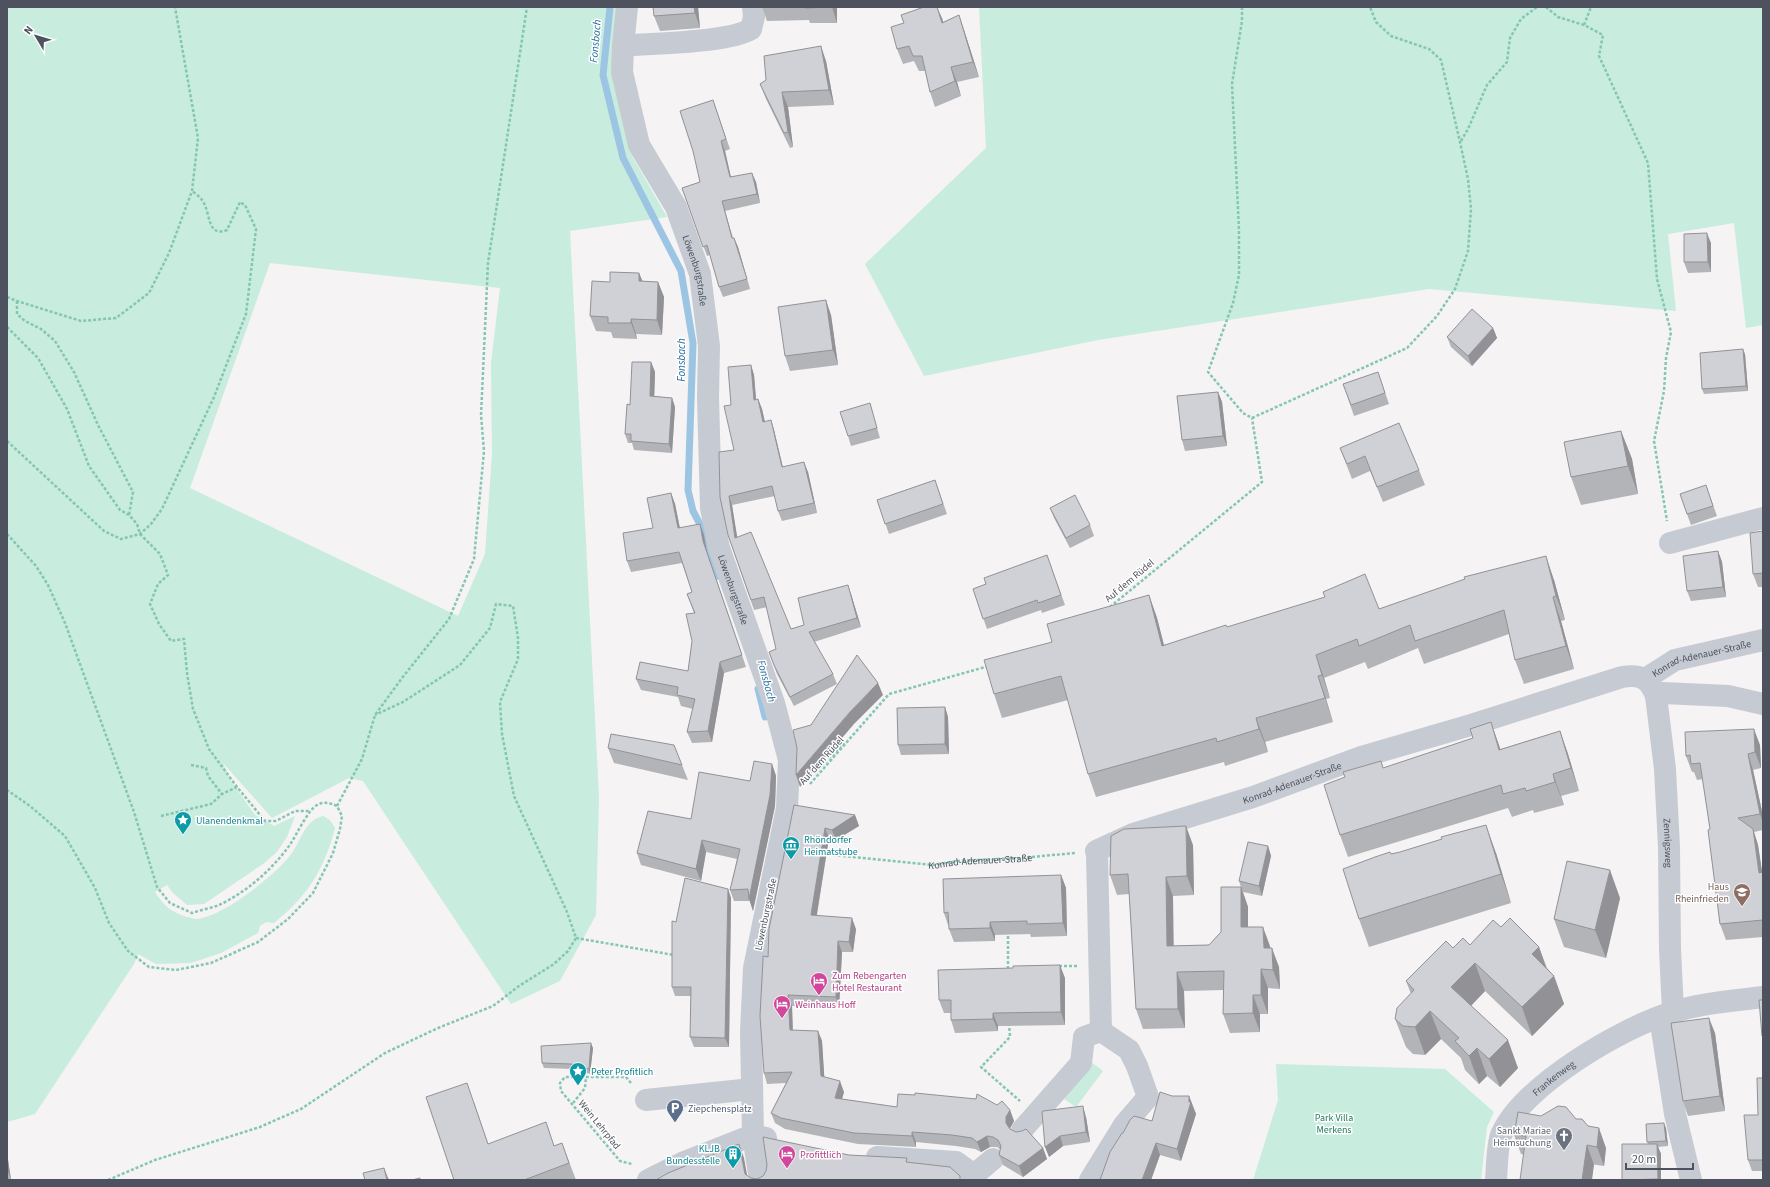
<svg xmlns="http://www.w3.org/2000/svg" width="1770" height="1187" viewBox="0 0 1770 1187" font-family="'Source Sans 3',sans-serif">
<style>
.green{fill:#c8ecdd;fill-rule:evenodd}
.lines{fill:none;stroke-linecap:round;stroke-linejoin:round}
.stream{stroke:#9bc5e3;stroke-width:7}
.path{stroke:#84c6b3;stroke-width:2.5;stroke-dasharray:3 2;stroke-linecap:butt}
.minor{stroke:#c6cad2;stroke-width:22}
.wall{fill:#b3b4b8}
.shaded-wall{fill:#929296}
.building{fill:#d0d1d6;stroke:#929296}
.labels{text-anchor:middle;stroke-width:3;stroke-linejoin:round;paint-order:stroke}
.street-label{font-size:10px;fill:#4d525e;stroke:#fff}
.culture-label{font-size:10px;fill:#0d838f;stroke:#fff;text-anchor:start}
.education-label{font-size:10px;fill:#785e54;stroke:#fff;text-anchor:end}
.hotel-label{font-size:10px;fill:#b23c85;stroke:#fff;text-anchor:start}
.service-label{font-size:10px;fill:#4e5e75;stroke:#fff;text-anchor:start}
.park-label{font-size:10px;fill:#247960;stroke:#fff}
.worship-label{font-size:10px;fill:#5b616d;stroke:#fff;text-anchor:end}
.water-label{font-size:11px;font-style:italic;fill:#1f6a9f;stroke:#fff}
</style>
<rect width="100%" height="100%" fill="#f5f3f3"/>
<g class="green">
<path d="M7,7H617L614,73L632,156L667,217L570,231L599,797L596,915L560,981L511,1004L363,781L349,778L272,818L223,763L231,781L255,815L274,826L295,816L287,837L277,852L263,864L204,904L187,905L173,893L167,885L155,892C164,906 171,912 187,917C190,917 194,919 196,919C223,917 272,877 289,857C301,843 303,821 323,816L330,820L335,828C325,868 307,897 274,923L266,922L260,926L258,933L221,953L191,963L156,964L138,954L134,964L35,1114L7,1122ZM270,263L500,288L491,363L492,454L485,554L458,616L190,488Z"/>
<path d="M979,7H1763V325L1746,328L1734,223L1668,234L1676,311L1429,289L1098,340L924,376L865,264L986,148Z"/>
<path d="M1091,1062L1103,1071L1076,1107L1064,1099Z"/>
<path d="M1276,1064L1445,1069L1494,1112L1487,1127L1481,1180H1253L1278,1100Z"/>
</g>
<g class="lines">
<g class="stream">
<path d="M610,7L603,75L623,158L681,271L693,343L688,490L693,511L703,530L708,553L718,576"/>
<path d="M758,689L765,717"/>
</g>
<g class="path">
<path d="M1242,7V21L1232,84L1239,230V275L1233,303L1208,372L1243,413L1252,418"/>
<path d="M1546,7L1558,17L1584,25L1603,35L1599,56L1648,163L1657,279L1671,332L1666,358L1664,391L1654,441L1667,521"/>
<path d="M1584,25L1591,7"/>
<path d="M1461,141L1468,129L1487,85L1507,62L1510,38L1521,19L1537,7"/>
<path d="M7,297L17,301L81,321L116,318L149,293L169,253L192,191L198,138L175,7"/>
<path d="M17,301V314L25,321L41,329L55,341L74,372L98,425L133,492L129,515"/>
<path d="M7,327L38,358L67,409L89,466L120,510L129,515L137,524L140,534L160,554L168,575L158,584L150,604L159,624L171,641L184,639L187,673L193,709L209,749L237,787L265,821H276L295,811H310"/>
<path d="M1252,418L1407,348L1437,316L1455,289L1468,251L1471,209L1468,179L1460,142L1441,60L1429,49L1391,36L1376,22L1370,7"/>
<path d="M7,441L104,531L121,539L140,534L151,524L162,509L214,397L246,314L256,229L245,205L240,202L227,230C206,238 211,211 202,200C200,197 196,194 192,191"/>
<path d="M7,534L36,566L48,585L65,623L134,812L157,887L170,903L192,913C201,910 211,908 219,905C247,892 274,868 291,843C297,834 308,810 317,805C324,801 330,803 337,806L342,816L340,829L333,853L313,893L288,919L258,942L211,963L176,970L149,967L128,951L109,923L95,888L65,836L30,806L7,790"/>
<path d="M1110,607L1262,482L1252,418"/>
<path d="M191,765L206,768L208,776L222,794"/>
<path d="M811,777L844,743"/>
<path d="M810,784L889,694L989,666"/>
<path d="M337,806L362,759L375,715L402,678L449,619L474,559L484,451L481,415L488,263L527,7"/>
<path d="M161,816L211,804L222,794L237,787"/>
<path id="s1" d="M823,854L932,865L958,861L1020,858L1075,853"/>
<path d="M1008,931V970"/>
<path d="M576,938L674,955"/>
<path d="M1059,966H1078"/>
<path d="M1009,1023L1010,1037L981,1067L1020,1101"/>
<path d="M631,1083L626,1077H565L560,1083L561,1091L620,1161L632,1164"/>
<path d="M573,1103L585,1088L586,1077"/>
<path d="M108,1180L155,1160L260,1127L301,1109L385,1053L438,1028L493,1006L519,986L554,964L568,951L576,938L567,912L514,796L502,734L500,702L518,659V638L513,606L496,604L490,628L460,665L403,702L375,715"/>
</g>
<g class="minor">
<path id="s2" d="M627,7L623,46L622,72L639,145L676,207L700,274L709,346L708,397L711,508L719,548L774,703L789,760L787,808L754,968L751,1032L753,1135L760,1180"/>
<path d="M623,46C652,43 728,43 751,29L754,17L753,7"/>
<path d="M1670,543L1763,518"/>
<path id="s3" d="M1645,679L1675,660L1763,640"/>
<path d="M1656,696L1663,693L1728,696L1763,704"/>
<path d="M1660,1017L1675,1114L1691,1180"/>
<path id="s4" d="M1101,1031L1097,854L1096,851L1133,834L1253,797L1361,757L1471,725L1622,677C1641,674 1649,678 1656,696L1665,769L1669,847L1670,949L1673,1012"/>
<path d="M646,1100L752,1089"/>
<path d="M1022,1130L1081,1063L1084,1037L1101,1031"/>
<path d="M877,1157L956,1162L974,1175L976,1180"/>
<path d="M974,1175L993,1159"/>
<path d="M648,1180L682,1163L753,1135L766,1138"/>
<path d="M1090,1180L1124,1125L1148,1097L1137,1066L1129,1050L1101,1031"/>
<path id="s5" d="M1496,1180C1497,1168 1497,1146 1501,1135C1523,1085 1623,1027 1673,1012C1702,1003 1733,1001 1763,997"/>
</g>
</g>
<g class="wall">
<path d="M653,7H698L700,28L660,31L654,16Z"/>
<path d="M762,7H837V23H810L809,20L767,21Z"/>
<path d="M901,15L942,18L943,22L959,15L964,30L979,77L957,82L961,96L935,107L930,92L925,71H919L914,61L903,64L897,49L904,23Z"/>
<path d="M826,61L834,105L788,107L793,147L790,148L766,99L760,84L766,80Z"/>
<path d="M713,100L730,149L725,151L731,177L756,182L760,203L725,211L733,238H734L738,247L750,289L723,297L719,287L710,255L707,256L682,188L700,182Z"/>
<path d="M1711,243V272L1688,273L1684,262Z"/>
<path d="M639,273L643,282H658L664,297L662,335L636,334L637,339L613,338L611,332L596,331L590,316L610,282Z"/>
<path d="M831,315L838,365L790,371L785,356Z"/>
<path d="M1493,328L1497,338L1472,366L1451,347L1447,337Z"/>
<path d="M1745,354L1748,391L1704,394L1702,389Z"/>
<path d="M651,362L655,372L654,396L672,398L675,407L672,453L634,450L632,443H628L625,434L630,405Z"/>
<path d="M751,365L754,375L756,400L758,399L762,409L765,422L771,420L774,430L783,467L808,472L817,513L782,521L778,511L775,496L732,505L737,538L791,629L804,625L851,594L861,627L814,642L833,674L837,684L794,706L777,674L769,652L776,649L767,607L754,610L728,535L720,497L734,450L731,405Z"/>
<path d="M1378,372L1389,404L1354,416L1343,384Z"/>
<path d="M1218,392L1222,402L1227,446L1185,451L1182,440Z"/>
<path d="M870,403L873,414L880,438L851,446L848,436Z"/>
<path d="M1621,431L1632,459L1638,494L1581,505L1571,477Z"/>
<path d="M1340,448L1419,470L1425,485L1383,502L1370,471L1352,479Z"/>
<path d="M935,480L947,514L889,534L877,500Z"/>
<path d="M1706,485L1717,516L1691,525L1687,514Z"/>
<path d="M671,493L675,504L680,528L704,535L707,552L746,667L724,673L712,742L692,743L687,732L693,709L681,706L678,697L641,690L636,679L688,671L692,641L694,613L687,594L692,592L682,563L631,572L627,561L653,528Z"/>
<path d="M1050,508L1090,525L1094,536L1070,548L1054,518Z"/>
<path d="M1763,531V587H1758L1753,574Z"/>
<path d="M1718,551L1722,562L1726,597L1691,601L1687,591Z"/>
<path d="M1047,555L1065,605L1042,613L1041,610L987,629L973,589L986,584Z"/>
<path d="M1554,580L1565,620L1561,621L1574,669L1524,684L1515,660L1509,634L1424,664L1418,648L1368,669L1365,662L1324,678L1330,698L1326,699L1333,722L1265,742L1268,752L1225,766L1224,762L1096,797L1088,774L1068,700L1002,718L994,694L1052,642L1149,595L1157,618L1164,645L1227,627L1379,609Z"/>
<path d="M945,707L948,717L949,754L901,755L898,745Z"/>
<path d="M1560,731L1568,754L1579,791L1561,796L1564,805L1534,813L1533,810L1512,817L1508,808L1348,857L1340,835L1384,768L1501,749Z"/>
<path d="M1760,745L1761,768L1753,770L1763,816V830L1754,832L1758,845L1762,872H1763V937L1726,940L1720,924L1710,829L1703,779L1697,780L1694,772H1692L1686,756Z"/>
<path d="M608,748L682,765L688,780L614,763Z"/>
<path d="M772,764L776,776L775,806L753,911L750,901H734L730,890L737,859L706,852L701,881L641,865L637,853L750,781Z"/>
<path d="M794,805L855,815L859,826L836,840L829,838L817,915L856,929L853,952H842L839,1008L792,1006L793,1031H818L822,1041L824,1077L844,1092L842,1099L897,1107L997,1105L1010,1110L1014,1121L1010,1129L1043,1148L1047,1159L1023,1177L1003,1165L999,1155L1001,1150L997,1147H990L981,1152L975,1149L956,1146L916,1142V1147L858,1144L785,1129L775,1123L771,1113L786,1083L767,1084L764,1073L768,957Z"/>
<path d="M1193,845L1194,895L1173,896V946L1209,945L1221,932L1241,887L1239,881L1268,846L1271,856L1262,896L1243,892L1248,907V927L1270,946V948L1279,967L1280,989L1268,988V1014H1260V1032L1230,1033L1223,1014L1224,990L1184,991L1185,1028L1143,1029L1136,1009L1129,894L1117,895L1110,875Z"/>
<path d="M1496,853L1511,903L1369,947L1359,919Z"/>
<path d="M1061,875L1066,888L1067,936L1031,937L1030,934L995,935V941L954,942L949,929V925H948L944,913Z"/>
<path d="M728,889L731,898L729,1047H694L690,1037L691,996H675L672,987L676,922Z"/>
<path d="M1620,898L1606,958L1564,947L1554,919Z"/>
<path d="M1501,927L1539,947L1547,968L1554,976L1564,1004L1532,1036L1485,991L1471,1006L1518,1068L1500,1087L1487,1076L1479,1084L1465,1070L1461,1058L1441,1039L1425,1055L1413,1054L1406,1047L1395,1019L1411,994L1406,981L1453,948L1470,945Z"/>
<path d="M1065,978V1025L998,1026V1031L955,1033L951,1020V1013H944L939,1000Z"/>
<path d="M1715,1033L1725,1111L1688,1116L1683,1101Z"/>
<path d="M593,1048L590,1074L573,1069L544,1068L542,1063Z"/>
<path d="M1763,1078V1171H1752L1748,1160L1758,1115Z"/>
<path d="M1172,1096H1189L1196,1114L1181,1161L1160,1155L1151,1180H1100L1123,1133L1152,1121Z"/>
<path d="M474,1102L488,1144L554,1146L562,1143L576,1180H454Z"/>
<path d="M1042,1112L1086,1117L1090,1142L1063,1146L1049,1157Z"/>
<path d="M1541,1116L1576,1119L1606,1148L1604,1166L1521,1154L1514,1135Z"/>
<path d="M1666,1128L1668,1146L1658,1147L1661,1154V1180H1622V1144H1648L1647,1142Z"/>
<path d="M7,1153L11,1180H7Z"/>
</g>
<g class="shaded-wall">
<path d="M694,7H698L700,28L695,13Z"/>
<path d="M832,7H837V23Z"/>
<path d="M937,7L942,18L947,38L942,23Z"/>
<path d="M959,15L964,30L979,77L973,62Z"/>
<path d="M821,46L826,61L834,105L829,90Z"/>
<path d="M951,67L957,82L961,96L955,81Z"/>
<path d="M782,92L788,107L793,147L788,132Z"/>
<path d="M721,141L725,151L733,187L730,177Z"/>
<path d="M752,173L756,182L760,203L757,194Z"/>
<path d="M722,201L725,211L735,248L732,238Z"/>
<path d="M1707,233L1711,243V272L1708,262Z"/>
<path d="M734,238L738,247L750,289L747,279Z"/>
<path d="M639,273L645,288L639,281Z"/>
<path d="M658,282L664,297L662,335L657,320Z"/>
<path d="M826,300L831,315L838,365L833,350Z"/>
<path d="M631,319L636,334L637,339L631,323Z"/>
<path d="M1493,328L1497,338L1472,366L1468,356Z"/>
<path d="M1743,349L1745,354L1748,391L1746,386Z"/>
<path d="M651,362L655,372L654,405L650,396Z"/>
<path d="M751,365L754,375L757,410L754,400Z"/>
<path d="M1218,392L1222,402L1227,446L1223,436Z"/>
<path d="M672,398L675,407L672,453L669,444Z"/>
<path d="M758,399L762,409L767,432L763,422Z"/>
<path d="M771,420L774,430L785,477L782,467Z"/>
<path d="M1621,431L1632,459L1638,494L1628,466Z"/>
<path d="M804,462L808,472L817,513L814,503Z"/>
<path d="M671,493L675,504L682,539L678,528Z"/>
<path d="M729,496L732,505L739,548L735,538Z"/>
<path d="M700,524L704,535L707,552L746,667L703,541Z"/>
<path d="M1718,551L1722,562L1726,597L1723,587Z"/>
<path d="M1546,556L1554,580L1565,620L1556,596Z"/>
<path d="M848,585L851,594L861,627L857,618Z"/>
<path d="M1149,595L1157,618L1170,669L1162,646Z"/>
<path d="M1553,597L1561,621L1574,669L1566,646Z"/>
<path d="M1316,655L1324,678L1330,698L1322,675Z"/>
<path d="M720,662L724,673L712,742L708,731Z"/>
<path d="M1318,676L1326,699L1333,722L1325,698Z"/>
<path d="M878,683L883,695L854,724L800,787L796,775L850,712Z"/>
<path d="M945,707L948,717L949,754L945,744Z"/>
<path d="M1256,718L1265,742L1268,752L1259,729Z"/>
<path d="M1491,722L1499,745L1508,772L1499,750Z"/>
<path d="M1754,729L1760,745L1761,768L1755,752Z"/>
<path d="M1560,731L1568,754L1579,791L1571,768Z"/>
<path d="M1748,754L1753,770L1763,816V822L1760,814Z"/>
<path d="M772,764L776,776L775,806L753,911L749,899Z"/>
<path d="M1553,774L1561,796L1564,805L1555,782Z"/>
<path d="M855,815L859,826L836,840L832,830Z"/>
<path d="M1486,825L1496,853L1511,903L1501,874Z"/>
<path d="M1186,826L1193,845L1194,895L1187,876Z"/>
<path d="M825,828L829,838L815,925L811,915Z"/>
<path d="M1753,829L1758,845L1763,878L1759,873Z"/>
<path d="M702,840L706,852L701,881L696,869Z"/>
<path d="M1268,846L1271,856L1262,896L1259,886Z"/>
<path d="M1610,870L1620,898L1606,958L1595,930Z"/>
<path d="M1061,875L1066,888L1067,936L1063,923Z"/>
<path d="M1166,877L1173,896L1174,965L1167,946Z"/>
<path d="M1241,887L1248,907V947L1241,927Z"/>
<path d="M728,889L731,898L729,1047L725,1038Z"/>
<path d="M852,918L856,929L853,952L849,942Z"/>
<path d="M990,922L995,935V941L990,928Z"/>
<path d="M1263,927L1270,946L1271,968L1264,948Z"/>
<path d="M838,941L842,952L839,1008L836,997Z"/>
<path d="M1539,947L1549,976L1532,954Z"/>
<path d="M1272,948L1279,967L1280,989L1273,970Z"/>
<path d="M1475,963L1485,991L1462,1015L1451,987Z"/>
<path d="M1060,965L1065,978V1025L1061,1012Z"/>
<path d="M1261,969L1268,988V1014L1261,995Z"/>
<path d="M1177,972L1184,991L1185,1028L1178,1009Z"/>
<path d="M1554,976L1564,1004L1532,1036L1522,1007Z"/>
<path d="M788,995L792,1006L793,1041L790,1030Z"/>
<path d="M1253,995L1260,1014V1032L1253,1013Z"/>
<path d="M1430,1011L1441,1039L1425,1055L1415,1027Z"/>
<path d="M993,1013L998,1026V1031L993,1019Z"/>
<path d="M1709,1018L1715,1033L1725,1111L1720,1096Z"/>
<path d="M818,1031L822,1041L825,1087L821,1076Z"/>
<path d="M1508,1040L1518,1068L1500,1087L1489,1059Z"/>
<path d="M591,1043L593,1048L590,1074L589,1069Z"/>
<path d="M1477,1048L1487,1076L1479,1084L1469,1056Z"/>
<path d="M840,1081L844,1092L839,1109L835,1098Z"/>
<path d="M1189,1096L1196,1114L1181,1161L1177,1149L1189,1102Z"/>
<path d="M1083,1106L1086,1117L1090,1142L1086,1132Z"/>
<path d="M1010,1110L1014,1121L1010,1128V1134L1006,1123V1117Z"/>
<path d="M1664,1123L1666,1128L1668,1146L1666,1141Z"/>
<path d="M1599,1128L1606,1148L1604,1166L1597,1147Z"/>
<path d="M912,1132L916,1142V1147L912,1136Z"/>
<path d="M987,1136L990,1147L981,1152L977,1142Z"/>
<path d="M1060,1136L1063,1146L1049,1157L1045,1147Z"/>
<path d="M1156,1143L1160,1155L1151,1180H1142Z"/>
<path d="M739,1144L744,1158L748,1180L745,1174Z"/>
<path d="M1657,1144L1661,1154V1180H1658V1179Z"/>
<path d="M1587,1145L1594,1165L1592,1180H1582Z"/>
<path d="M1043,1148L1047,1159L1023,1177L1019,1166Z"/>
<path d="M7,1153L11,1180L8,1172L7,1166Z"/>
<path d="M384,1168L389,1180H387Z"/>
</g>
<g class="building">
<path d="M653,7H694L695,13L654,16Z"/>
<path d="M805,7H832L805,8Z"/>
<path d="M924,7H937L942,23L959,15L973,62L951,67L955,81L930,92L922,56H913L909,46L897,49L891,27L904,23L901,15Z"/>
<path d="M821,46L829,90L782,92L788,132L784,133L760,84L766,80L764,56Z"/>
<path d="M713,100L726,139L721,141L730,177L752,173L757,194L722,201L732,238H734L747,279L719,287L707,245L703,247L682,188L700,182L693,151L680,111Z"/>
<path d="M1707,233L1708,262H1684V234Z"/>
<path d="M610,272L639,273V281L658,282L657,320L631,319V323H608V317L590,316L592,281L610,282Z"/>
<path d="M826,300L833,350L785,356L778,307Z"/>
<path d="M1472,309L1493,328L1468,356L1447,337Z"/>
<path d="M1743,349L1746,386L1702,389L1700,353Z"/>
<path d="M632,362H651L650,396L672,398L669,444L631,441V434H625L627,404L630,405Z"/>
<path d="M751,365L754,400L758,399L763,422L771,420L782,467L804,462L814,503L778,511L772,486L729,496L735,538L751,532L791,629L804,625L798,598L848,585L857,618L809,632L833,674L790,697L774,665L769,652L776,649L764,597L751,600L728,535L720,497L719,452L734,450L724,406L731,405L728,367Z"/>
<path d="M1378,372L1385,393L1351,405L1343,384Z"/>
<path d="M1218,392L1223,436L1182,440L1177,396Z"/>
<path d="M870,403L877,428L848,436L840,412Z"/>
<path d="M1399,423L1419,470L1377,487L1365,456L1347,464L1340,448Z"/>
<path d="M1621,431L1628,466L1571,477L1564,442Z"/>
<path d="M935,480L943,504L885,524L877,500Z"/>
<path d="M1706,485L1713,506L1687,514L1680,494Z"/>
<path d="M671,493L678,528L700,524L703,541L742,655L720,662L708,731L687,732L695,699L677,695L678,687L636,679L640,662L688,671L692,641L686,614L695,613L687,594L692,592L679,552L627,561L623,533L653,528L647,498Z"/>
<path d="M1075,495L1090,525L1066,538L1050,508Z"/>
<path d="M1763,531V573L1753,574L1750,533Z"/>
<path d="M1718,551L1723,587L1687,591L1683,556Z"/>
<path d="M1047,555L1061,595L1038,603L1037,600L983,619L973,589L986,584L984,578Z"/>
<path d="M1546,556L1556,596L1553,597L1566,646L1515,660L1504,610L1415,641L1410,625L1359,646L1357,639L1316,655L1322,675L1318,676L1325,698L1256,718L1259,729L1217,742L1216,738L1088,774L1061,676L994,694L984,660L1052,642L1047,624L1149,595L1162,646L1226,625L1227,627L1325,597L1323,592L1365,574L1379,609L1465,579L1464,577Z"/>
<path d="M857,655L878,683L850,712L796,775L797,748L793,730L811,725Z"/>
<path d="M945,707V744L898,745L897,708Z"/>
<path d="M1491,722L1499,750L1560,731L1571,768L1553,774L1555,782L1526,791L1525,788L1503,794L1501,785L1340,835L1324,785L1345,777L1343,772L1381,761L1383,768L1473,738L1470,729Z"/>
<path d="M1754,729L1755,752L1748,754L1760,814L1738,818L1753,829L1759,873L1763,872V920L1720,924L1708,830L1710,829L1700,763L1691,764L1690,755L1686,756L1685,732Z"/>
<path d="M611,734L674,745L682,765L608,748Z"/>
<path d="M754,761L772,764L770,795L749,899L748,889L730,890L740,849L702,840L696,869L637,853L648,811L691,819L699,772L750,781Z"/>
<path d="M794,805L855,815L832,830L825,828L811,915L852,918L849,942L838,941L836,997L788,995L790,1030L818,1031L821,1076L840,1081L835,1098L897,1107L898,1094L915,1095V1093L976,1099L977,1094L997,1105L1002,1101L1010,1110L1006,1117V1123L1010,1129L1016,1132L1022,1131L1026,1129L1043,1148L1019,1166L999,1155L1001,1146L998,1140L993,1137L987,1136L977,1142L972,1138L952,1135L912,1132V1136L854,1133L781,1118L771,1113L792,1072L764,1073L760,1016L763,960V956L768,957L769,929Z"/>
<path d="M1486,825L1501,874L1359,919L1343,869L1375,857L1390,852L1391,854L1400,852L1442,839L1441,837Z"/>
<path d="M1186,826L1187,876L1166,877L1167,946L1209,945L1221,932V887H1241V927H1263L1264,948H1272L1273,970L1261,969V995H1253V1013L1223,1014L1224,971L1177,972L1178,1009H1136L1128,874L1110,875L1111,836L1124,829Z"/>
<path d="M1248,842L1268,846L1259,886L1239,881Z"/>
<path d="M1567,861L1610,870L1595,930L1554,919Z"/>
<path d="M1061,875L1063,923L1027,924V921L990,922V928L949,929L948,912L944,913L943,879Z"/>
<path d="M685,878L728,889L725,1038L690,1037L691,987H672V921L676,922Z"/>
<path d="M1510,918L1539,947L1532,954L1554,976L1522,1007L1475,963L1451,987L1508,1040L1489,1059L1477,1048L1469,1056L1455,1041L1459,1038L1430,1011L1415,1027L1403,1026L1395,1019L1397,1008L1414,990L1406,981L1446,941L1453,948L1463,938L1470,945L1493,920L1501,927Z"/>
<path d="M1060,965L1061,1012L993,1013V1019L951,1020V1000H939L938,970L1013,968V966Z"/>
<path d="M1759,1000H1763V1036H1762Z"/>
<path d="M1709,1018L1720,1096L1683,1101L1671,1023Z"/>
<path d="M591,1043L589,1069L571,1064L542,1063L541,1046Z"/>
<path d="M1757,1078H1763V1160H1748L1744,1115H1758Z"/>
<path d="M467,1083L488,1144L546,1122L554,1146L562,1143L569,1163L524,1180H454L426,1097Z"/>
<path d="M1160,1092L1172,1096H1189V1102H1191L1177,1149L1156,1143L1142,1180H1100L1110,1152L1122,1133H1123L1130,1120L1134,1116L1152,1121Z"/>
<path d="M1083,1106L1086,1132L1060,1136L1045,1147L1042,1112L1043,1111Z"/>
<path d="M1558,1106L1566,1107L1576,1119H1582L1588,1126L1599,1128L1597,1147L1587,1145L1582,1180H1520L1526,1136L1514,1135L1518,1112L1541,1116Z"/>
<path d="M1664,1123L1666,1141L1647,1142L1646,1124Z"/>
<path d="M763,1137L849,1155L907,1158L906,1162L950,1167L960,1176V1180H656L668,1173L739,1144L745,1174L751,1178L757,1179L763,1176L766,1171L767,1165Z"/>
<path d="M1622,1144H1657L1658,1179L1622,1180Z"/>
<path d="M384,1168L387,1180H365L363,1173Z"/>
<path d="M420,1178V1180H412Z"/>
</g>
<defs>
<symbol id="sight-pin" viewBox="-11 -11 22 30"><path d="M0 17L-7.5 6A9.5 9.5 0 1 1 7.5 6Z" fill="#0f9aa8" stroke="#fff"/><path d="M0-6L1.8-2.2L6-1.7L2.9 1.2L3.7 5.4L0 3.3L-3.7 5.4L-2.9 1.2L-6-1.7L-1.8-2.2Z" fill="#fff"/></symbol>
<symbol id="museum-pin" viewBox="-11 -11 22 30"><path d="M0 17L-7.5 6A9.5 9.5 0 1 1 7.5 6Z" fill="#0f9aa8" stroke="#fff"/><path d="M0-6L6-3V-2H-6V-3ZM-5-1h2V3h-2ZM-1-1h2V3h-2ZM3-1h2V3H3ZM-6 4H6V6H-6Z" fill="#fff"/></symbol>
<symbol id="school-pin" viewBox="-11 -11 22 30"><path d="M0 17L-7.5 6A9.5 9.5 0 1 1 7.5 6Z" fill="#8d6e63" stroke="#fff"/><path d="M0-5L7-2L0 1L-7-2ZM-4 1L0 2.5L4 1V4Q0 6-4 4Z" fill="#fff"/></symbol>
<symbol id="hotel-pin" viewBox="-11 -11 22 30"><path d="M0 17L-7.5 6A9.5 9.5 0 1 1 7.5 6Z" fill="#d1479c" stroke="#fff"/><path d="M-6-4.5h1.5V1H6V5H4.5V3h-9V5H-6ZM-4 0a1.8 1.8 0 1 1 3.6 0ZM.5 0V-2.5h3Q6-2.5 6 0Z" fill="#fff"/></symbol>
<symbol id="parking-pin" viewBox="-11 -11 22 30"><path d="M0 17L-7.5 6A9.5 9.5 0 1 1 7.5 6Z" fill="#5c6f8a" stroke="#fff"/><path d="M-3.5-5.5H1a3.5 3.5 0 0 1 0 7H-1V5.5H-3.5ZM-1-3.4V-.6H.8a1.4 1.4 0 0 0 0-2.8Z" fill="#fff"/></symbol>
<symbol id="church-pin" viewBox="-11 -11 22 30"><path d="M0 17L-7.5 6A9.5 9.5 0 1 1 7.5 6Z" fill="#6b7280" stroke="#fff"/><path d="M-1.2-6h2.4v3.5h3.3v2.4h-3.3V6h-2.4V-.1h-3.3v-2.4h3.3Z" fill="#fff"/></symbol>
<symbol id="building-pin" viewBox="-11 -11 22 30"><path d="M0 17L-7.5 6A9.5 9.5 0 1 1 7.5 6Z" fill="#0f9aa8" stroke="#fff"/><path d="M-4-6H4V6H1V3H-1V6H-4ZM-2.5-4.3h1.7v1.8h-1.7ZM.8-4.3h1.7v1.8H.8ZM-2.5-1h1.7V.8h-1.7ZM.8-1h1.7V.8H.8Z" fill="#fff"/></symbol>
</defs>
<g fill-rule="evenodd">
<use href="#sight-pin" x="173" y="810" width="20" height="27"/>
<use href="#museum-pin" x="781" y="835" width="20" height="27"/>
<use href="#school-pin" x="1732" y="882" width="20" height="27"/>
<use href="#hotel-pin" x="809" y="971" width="20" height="27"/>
<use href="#hotel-pin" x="772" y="994" width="20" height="27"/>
<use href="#sight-pin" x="568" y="1061" width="20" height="27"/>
<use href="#parking-pin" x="665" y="1098" width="20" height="27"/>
<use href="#church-pin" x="1554" y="1126" width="20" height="27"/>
<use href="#building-pin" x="723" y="1144" width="20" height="27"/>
<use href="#hotel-pin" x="777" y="1144" width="20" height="27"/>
</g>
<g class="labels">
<g class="street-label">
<text dy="4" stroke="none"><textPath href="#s2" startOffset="279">Löwenburgstraße</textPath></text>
<text transform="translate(1129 580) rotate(-40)" y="4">Auf dem Rüdel</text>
<text dy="4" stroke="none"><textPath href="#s2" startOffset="603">Löwenburgstraße</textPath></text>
<text dy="4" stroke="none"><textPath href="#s3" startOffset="61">Konrad-Adenauer-Straße</textPath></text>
<text transform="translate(821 760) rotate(-48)" y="4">Auf dem Rüdel</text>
<text dy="4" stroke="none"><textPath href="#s4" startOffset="388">Konrad-Adenauer-Straße</textPath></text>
<text dy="4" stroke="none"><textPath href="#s4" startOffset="926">Zennigsweg</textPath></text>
<text dy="4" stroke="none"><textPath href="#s1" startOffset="158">Konrad-Adenauer-Straße</textPath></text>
<text transform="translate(765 914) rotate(-78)" y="4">Löwenburgstraße</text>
<text dy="4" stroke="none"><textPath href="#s5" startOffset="124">Frankenweg</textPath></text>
<text transform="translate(600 1124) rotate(51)" y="4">Wein Lehrpfad</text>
</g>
<g class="culture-label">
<text x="196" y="824">Ulanendenkmal</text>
<text x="804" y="843">Rhöndorfer<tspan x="804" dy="12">Heimatstube</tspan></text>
<text x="591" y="1075">Peter Profitlich</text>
<text x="720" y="1152" text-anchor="end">KLJB<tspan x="720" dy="12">Bundesstelle</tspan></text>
</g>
<g class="education-label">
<text x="1729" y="890">Haus<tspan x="1729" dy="12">Rheinfrieden</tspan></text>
</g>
<g class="hotel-label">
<text x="832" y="979">Zum Rebengarten<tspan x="832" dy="12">Hotel Restaurant</tspan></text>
<text x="795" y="1008">Weinhaus Hoff</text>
<text x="800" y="1158">Profittlich</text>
</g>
<g class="service-label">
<text x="688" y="1112">Ziepchensplatz</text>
</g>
<g class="park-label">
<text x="1334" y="1121">Park Villa<tspan x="1334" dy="12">Merkens</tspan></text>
</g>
<g class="worship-label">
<text x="1551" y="1134">Sankt Mariae<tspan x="1551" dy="12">Heimsuchung</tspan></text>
</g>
<g class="water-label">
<text transform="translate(595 41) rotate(-85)" y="4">Fonsbach</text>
<text transform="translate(681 360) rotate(-90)" y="4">Fonsbach</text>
<text transform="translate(767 681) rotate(75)" y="4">Fonsbach</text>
</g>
</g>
<rect width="1770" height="1187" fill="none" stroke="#4d525e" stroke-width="16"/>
<g transform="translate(36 36) rotate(308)" stroke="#ffffff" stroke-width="3" paint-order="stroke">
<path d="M0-3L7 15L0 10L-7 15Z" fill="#4d525e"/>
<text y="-6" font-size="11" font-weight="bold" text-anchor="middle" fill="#4d525e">N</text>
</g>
<path d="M1626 1163v6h67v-6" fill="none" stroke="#4d525e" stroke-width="2"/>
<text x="1632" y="1163" font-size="12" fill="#4d525e" stroke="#ffffff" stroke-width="3" paint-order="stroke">20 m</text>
</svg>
